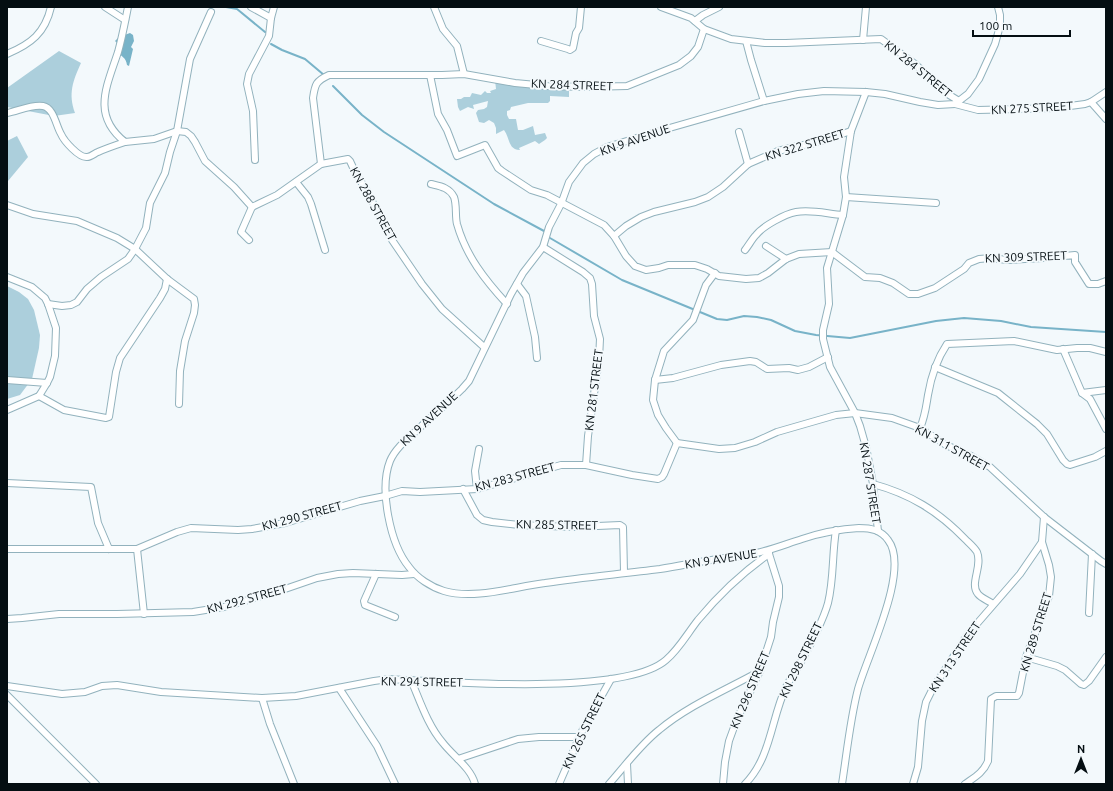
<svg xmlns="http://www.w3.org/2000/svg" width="1113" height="791" viewBox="0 0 1113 791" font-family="Ubuntu,sans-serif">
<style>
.green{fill:#accfdc}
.water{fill:#78b3c8}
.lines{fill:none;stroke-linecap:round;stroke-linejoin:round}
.stream{stroke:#78b3c8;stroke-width:2}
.minor-casing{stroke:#92b2bd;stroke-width:8}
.minor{stroke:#fff;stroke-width:6}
.labels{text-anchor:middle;stroke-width:4;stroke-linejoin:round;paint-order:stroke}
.street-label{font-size:12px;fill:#040e12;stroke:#f3f9fc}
</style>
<rect width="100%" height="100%" fill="#f3f9fc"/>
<g class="green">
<path d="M59,51L81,63C73,81 68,93 75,113L54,116L7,107V88Z"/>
<path d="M495,80L569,88V97L550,96V101L548,103H528L511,107L510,110L507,111V115L509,119H516L518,130H523L533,126L535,135L545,133L547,138L545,140L539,144L535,141L519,148L520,150C508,150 510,138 504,130L496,134V128L494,123L489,120L484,123L479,122L476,113L478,110L484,109L487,107L488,101L473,105L474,109L468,107L460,111L458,107L457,99H461L464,97H470L472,93L481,95L485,91L487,93H491L490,91L496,89Z"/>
<path d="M17,136L28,157L8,181L7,141Z"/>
<path d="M7,286L19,292L28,299L34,310L40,335L39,348L32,379L20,395L7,399Z"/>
</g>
<path class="water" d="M130,33L133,35L134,41L131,47L133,49L129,66L127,65C126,58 122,56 116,52L117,43L115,41L119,37Z"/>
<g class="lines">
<g class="stream">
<path d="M226,7L237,9L265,32"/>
<path d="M271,44L282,50L305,59L324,75"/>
<path d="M333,86L362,115L384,132L494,204L544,231"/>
<path d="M550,238L622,280L717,319L727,320L744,316L757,317L771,320L795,331L816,335L850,338L936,321L964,318L1001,321L1031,327L1106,332"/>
</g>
<defs>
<g id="minor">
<path d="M105,7L125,20"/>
<path d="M128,7C125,22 122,38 118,52C107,86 91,115 125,142L154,139L177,131L186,132L191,136L195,142L205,161L234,187L252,207L277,195L321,164L348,159L350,161L356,174L367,191L390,237L422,284L442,309L484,347"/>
<path d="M251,7L271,18"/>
<path d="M434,7L443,29L457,46L464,74"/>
<path d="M661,7L691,18L704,29L731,39L765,43H786L881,39L915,64L946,93L959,101"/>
<path d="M695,21L703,15L719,7"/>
<path d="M863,40L866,7"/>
<path d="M541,41L568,49L570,50L573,48L576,33L579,28L581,7"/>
<path d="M746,41L751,60L764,101"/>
<path d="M7,54C31,44 45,33 51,7"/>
<path d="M430,75L438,114L447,130L457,156L485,145L498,168L502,171L531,190L547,195L604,225L614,236L626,256L635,266L646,270L659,268L668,265H695L707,269L719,276L746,279L759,278L768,273L786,259L799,254L832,252L865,277L880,278L893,283L909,294H918L935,288L964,269L969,263L979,259L991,258L1007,260L1043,258L1075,255V262L1089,284H1098L1106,281"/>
<path d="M866,92L851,131L844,177L846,197L843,215L827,268L829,304L823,330V339L830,367L855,413L860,426L866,447L873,484L878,531"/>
<path d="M1091,102L1106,119"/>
<path d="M955,104L978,110L1055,108L1085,104L1091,102L1106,92"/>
<path d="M7,113C18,111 32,104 43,106C54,108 56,126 61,134C64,141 79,158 87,157C91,157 95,153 98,152C107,148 116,145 125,142"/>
<path d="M739,132L748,164"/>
<path d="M255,160L253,111L247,84L249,74L269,36L271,18L274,7"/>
<path d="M321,164L313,98C315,84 316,81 329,75H442L464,74L515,83L547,86L587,87L627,86L679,65L691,56L698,47L704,29"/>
<path d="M296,182L308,197L311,204L325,250"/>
<path d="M431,184C439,186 449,187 454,197C457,205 455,216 457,224C466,256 485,280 507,304"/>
<path d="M846,197L936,203"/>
<path d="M7,205L33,214L77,221L117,238L135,249L167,279L194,299L195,305L194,313L185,341L180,371L179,404"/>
<path d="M614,236L626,226L641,217L654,212L695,202L708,197L723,187L748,164L778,151L798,146L815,143L851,131"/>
<path d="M249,240L241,232L252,207"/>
<path d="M766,246L786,259"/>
<path d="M543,247L583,272L590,278L592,284L594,316L600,339L599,359L588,436L586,465"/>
<path d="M745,250C749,245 752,239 756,235C763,226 785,214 796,212C811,209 828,214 843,215"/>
<path d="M7,277L32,287L45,298L48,304L56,328L55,356L50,377L47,383L39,396L7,410"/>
<path d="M517,284L526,296L535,337L537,358"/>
<path d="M48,304L62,306L71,305L77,302L87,289L101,277L128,259L135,249L146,228L150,203L165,173L170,152L177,131L190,59L211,12"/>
<path d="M1063,349L1082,393L1090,399L1106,429"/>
<path d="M935,367L998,393L1037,424L1047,434L1063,460L1067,464L1070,465L1095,457L1106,451"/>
<path d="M7,380L47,383"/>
<path d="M655,380L673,378L721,365L750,361L756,362L767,369L789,368L798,370L809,367L828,357"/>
<path d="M1082,393L1106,390"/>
<path d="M39,396L64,410L106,418L109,417L116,372L120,358L160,298L165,289L167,279"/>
<path d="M920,428C925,417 926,407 928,395C931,377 937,359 947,344L1014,341L1057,350L1077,348H1090L1106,352"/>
<path d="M677,443L666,428L658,415L653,400L655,380L664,351L693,320L706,285L715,273"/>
<path d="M7,483L91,487L98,523L109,549"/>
<path d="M873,484C910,494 938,511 965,539C969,543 974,547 977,552C983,566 969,584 978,594C981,598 989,601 993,604"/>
<path d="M463,489L477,515L483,520L492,522L519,525L575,527L620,525L623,527L624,572"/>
<path d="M477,489L475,471L479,449"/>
<path d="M7,549H137L177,532L191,528L238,530L252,529L285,523L360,501L385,496L402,491L420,492L477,489L561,465H586L632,475L658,479L662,477L664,474L677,443L719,449L735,448L755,442L777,432L836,415L855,413L892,418L920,428L946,445L971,456L990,467L1044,517L1101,561L1106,564"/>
<path d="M137,549L144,614"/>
<path d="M376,574L364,601L365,605L395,617"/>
<path d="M1089,613L1092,554"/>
<path d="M7,619L22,618L59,614H117L193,612L224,607L285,589L317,578L338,574L353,573L402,575L414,574"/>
<path d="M1026,657L1057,666L1065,670L1081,684L1084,685L1089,681L1106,657"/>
<path d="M411,680C420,701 428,726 443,743C453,756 471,768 475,784"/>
<path d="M7,686L62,694L85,692L102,686L117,685L161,692L262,698L296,696L374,681L389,679C446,682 625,696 666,660C679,649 687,634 698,620C718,596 743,572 769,554"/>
<path d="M339,688L377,746L395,784"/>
<path d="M7,695L96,784"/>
<path d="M262,698L270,724L294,784"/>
<path d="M458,759L518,739L539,737H579"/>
<path d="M627,764L628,784"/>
<path d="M559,784L583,729L611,679"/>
<path d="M609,784C625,766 640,745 659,730C689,705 726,690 760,671"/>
<path d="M723,784L725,762L729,741L737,719L760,671L771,637L773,622L779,597V586L769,554V552"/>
<path d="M745,784C771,758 771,719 786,687C791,677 798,668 803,658C811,644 824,618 828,603C834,579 832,554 836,530"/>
<path d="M842,784C847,752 850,720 858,689C867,656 911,569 888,540C881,530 871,528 859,528C839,529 820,533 802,539C786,544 772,550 756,553C743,556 730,557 717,559C698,562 679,566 660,569C622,574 583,577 545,583C513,587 475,600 444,591C431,587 417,578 409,567C390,544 379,489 390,461C395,449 406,440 415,432C431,417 447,404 462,389L469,381L511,294L523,273L543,247L549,227L561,204L569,182L583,163L594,154L607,147L666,129L764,101L798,94L824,91L866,92L885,94L920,102L938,105L955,104L968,94L979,79L995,44L1000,26V15L998,7"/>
<path d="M913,784L918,767L922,721L926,702L932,690L968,634L1020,574L1042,542L1044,517"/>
<path d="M965,784C975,777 983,773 988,761L991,699L996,696H1017L1019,693L1026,657L1049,596L1051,577L1049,565L1042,542"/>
</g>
</defs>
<use href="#minor" class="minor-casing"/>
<use href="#minor" class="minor"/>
</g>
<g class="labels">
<g class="street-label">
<text transform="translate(918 69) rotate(39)" y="4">KN 284 STREET</text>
<text transform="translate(572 85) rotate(2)" y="4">KN 284 STREET</text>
<text transform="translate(1032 108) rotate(-3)" y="4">KN 275 STREET</text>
<text transform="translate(635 140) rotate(-19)" y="4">KN 9 AVENUE</text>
<text transform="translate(805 145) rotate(-17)" y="4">KN 322 STREET</text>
<text transform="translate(373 204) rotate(61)" y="4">KN 288 STREET</text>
<text transform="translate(1026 257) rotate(-2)" y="4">KN 309 STREET</text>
<text transform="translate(594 390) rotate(-83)" y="4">KN 281 STREET</text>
<text transform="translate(429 419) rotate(-43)" y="4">KN 9 AVENUE</text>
<text transform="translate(952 448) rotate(29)" y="4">KN 311 STREET</text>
<text transform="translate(515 477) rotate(-15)" y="4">KN 283 STREET</text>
<text transform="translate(870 483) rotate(81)" y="4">KN 287 STREET</text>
<text transform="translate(302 516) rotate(-15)" y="4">KN 290 STREET</text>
<text transform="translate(557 525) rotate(1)" y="4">KN 285 STREET</text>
<text transform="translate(721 559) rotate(-9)" y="4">KN 9 AVENUE</text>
<text transform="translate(247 599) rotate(-15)" y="4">KN 292 STREET</text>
<text transform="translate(1036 632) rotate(-73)" y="4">KN 289 STREET</text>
<text transform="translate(955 657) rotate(-56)" y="4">KN 313 STREET</text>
<text transform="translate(801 660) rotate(-64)" y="4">KN 298 STREET</text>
<text transform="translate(422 682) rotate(1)" y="4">KN 294 STREET</text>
<text transform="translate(750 690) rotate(-67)" y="4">KN 296 STREET</text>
<text transform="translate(584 731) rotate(-64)" y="4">KN 265 STREET</text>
</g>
</g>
<rect width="1113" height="791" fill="none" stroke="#040e12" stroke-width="16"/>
<g transform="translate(1081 759)" stroke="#f3f9fc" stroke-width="3" paint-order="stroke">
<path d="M0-3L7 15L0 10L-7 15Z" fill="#040e12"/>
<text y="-6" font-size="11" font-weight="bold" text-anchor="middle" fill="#040e12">N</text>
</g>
<path d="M973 30v6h97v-6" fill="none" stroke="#040e12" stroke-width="2"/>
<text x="979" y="30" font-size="12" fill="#040e12" stroke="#f3f9fc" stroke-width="3" paint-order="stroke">100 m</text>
</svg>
